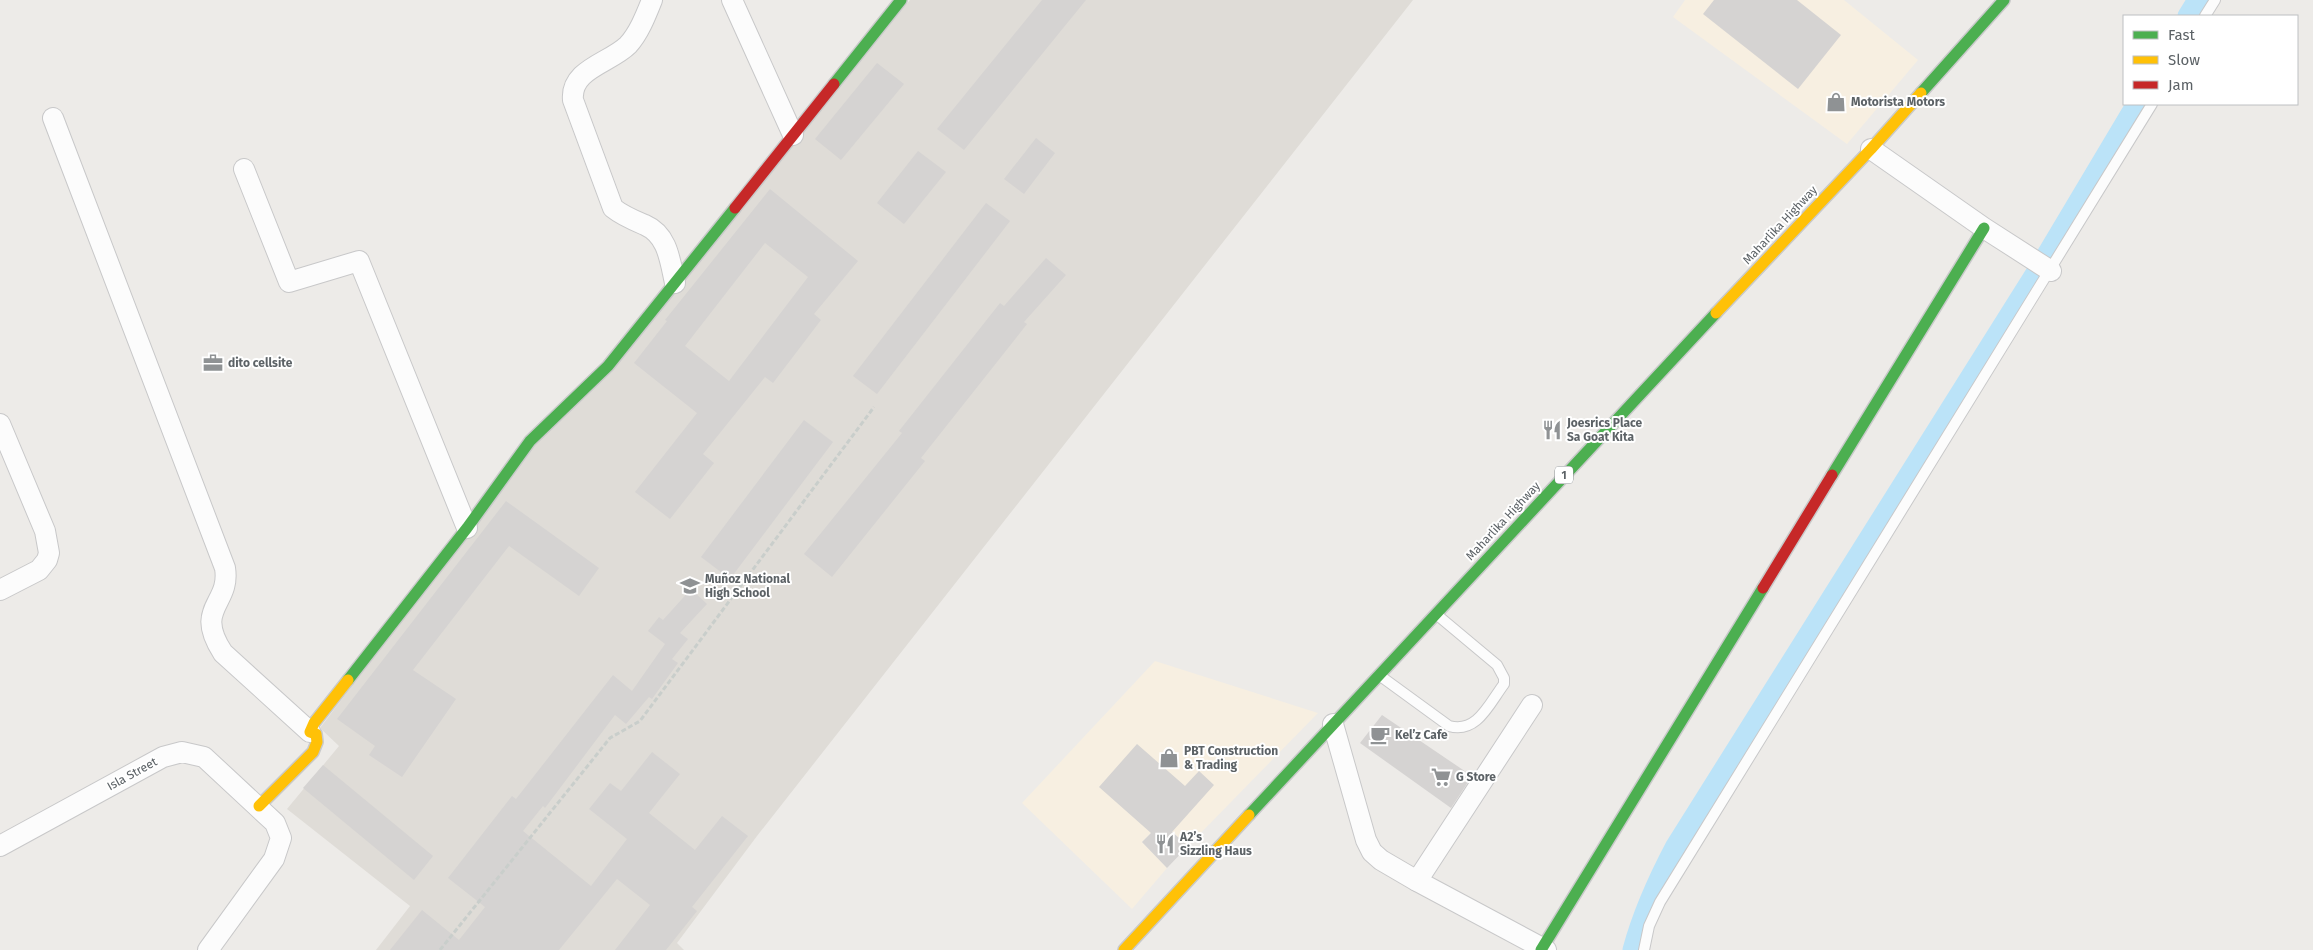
<svg xmlns="http://www.w3.org/2000/svg" width="2313" height="950" viewBox="0 0 2313 950" font-family="'Fira Sans',sans-serif">
<style>
.commercial{fill:#f7efe1}
.education{fill:#dfdcd7}
.lines{fill:none;stroke-linecap:round;stroke-linejoin:round}
.canal{stroke:#bbe3f8;stroke-width:21}
.building{fill:#d5d3d2;fill-rule:evenodd}
.lane-casing{stroke:#c8c8c9;stroke-width:12}
.street-casing{stroke:#c8c8c9;stroke-width:22}
.fast-casing{stroke:#c9caca;stroke-width:14}
.slow-casing{stroke:#c9caca;stroke-width:14}
.jam-casing{stroke:#c9caca;stroke-width:14}
.path{stroke:#c9cecb;stroke-width:3;stroke-dasharray:5 2.5;stroke-linecap:butt}
.lane{stroke:#fcfcfc;stroke-width:10}
.street{stroke:#fcfcfc;stroke-width:20}
.fast{stroke:#4caf50;stroke-width:11}
.slow{stroke:#ffc107;stroke-width:11}
.jam{stroke:#c62828;stroke-width:11}
.labels{text-anchor:middle;stroke-width:4;stroke-linejoin:round;paint-order:stroke}
.shield{fill:#fff;stroke:#8d9194;stroke-width:1}
.shield-label{font-size:11px;font-weight:bold;fill:#5c6266}
.poi-label{font-size:12px;font-weight:bold;fill:#5c6266;stroke:#fff;text-anchor:start}
.street-label{font-size:12px;fill:#5c6266;stroke:#fff}
</style>
<rect width="100%" height="100%" fill="#edebe8"/>
<g class="commercial">
<path d="M1685,0H1844L1918,60L1847,144L1673,17Z"/>
<path d="M1155,661L1318,713L1188,846L1162,822L1142,842L1167,868L1132,909L1022,803Z"/>
</g>
<path class="education" d="M910,0H1413L757,836L677,943L684,950H376L410,906L287,809L339,746L320,728L535,445Z"/>
<g class="lines">
<g class="canal">
<path d="M2188,16L2198,0"/>
<path d="M2047,255L2137,104"/>
<path d="M1633,950C1643,913 1658,880 1676,846L2038,270"/>
</g>
</g>
<g class="building">
<path d="M1042,0H1086L964,150L937,129Z"/>
<path d="M1714,0H1797L1841,35L1798,89L1703,14Z"/>
<path d="M877,63L904,84L841,160L815,139Z"/>
<path d="M1036,138L1055,153L1024,194L1004,179Z"/>
<path d="M918,151L946,172L904,224L877,203Z"/>
<path d="M770,189L858,261L814,314L821,320L773,383L765,377L703,454L714,463L670,519L635,492L697,413L634,363L667,321L665,320ZM765,243L808,277L729,381L685,346Z"/>
<path d="M986,203L1010,221L877,394L853,376Z"/>
<path d="M1046,258L1066,275L1024,322L1027,324L921,458L925,461L832,577L804,554L902,433L899,431L1000,303L1004,306Z"/>
<path d="M804,420L833,442L730,579L701,557Z"/>
<path d="M506,501L599,568L579,596L509,546L413,670L456,699L402,777L369,755L375,746L337,719Z"/>
<path d="M691,589L707,604L680,633L688,639L672,659L678,663L652,699L649,697L626,724L615,715L545,808L543,806L523,831L591,886L627,839L589,809L610,783L621,791L652,752L680,774L649,813L695,850L722,816L748,836L692,907L697,911L666,950H615L650,905L617,879L559,950H390L422,910L459,940L485,907L448,878L512,796L516,799L613,675L632,691L665,644L648,631L659,617L663,620Z"/>
<path d="M1382,715L1472,776L1451,808L1360,743Z"/>
<path d="M1137,744L1185,786L1199,771L1214,785L1172,832L1188,846L1167,868L1142,842L1151,833L1099,787Z"/>
<path d="M323,765L433,856L414,880L303,788Z"/>
</g>
<g class="lines">
<defs>
<g id="lane">
<path d="M2205,16L2215,0"/>
<path d="M1379,675L1449,726C1477,734 1489,704 1504,684V678L1497,665L1436,614"/>
<path d="M1644,950L1649,926L1660,902L2152,104"/>
</g>
<g id="street">
<path d="M652,0C646,15 639,33 628,45C610,63 570,69 573,100L613,208C623,216 633,220 645,225C668,235 670,261 675,283"/>
<path d="M732,0L793,135"/>
<path d="M53,118L225,568C231,605 193,607 223,653L310,732"/>
<path d="M1871,149L1984,228L2051,271"/>
<path d="M244,169L289,282L359,261L467,528"/>
<path d="M0,424L45,531L49,553L47,560L39,570L0,590"/>
<path d="M1333,724L1366,840L1372,852L1381,860L1417,881L1546,950"/>
<path d="M0,846L163,757L182,752L204,757L275,823L281,838L274,859L208,950"/>
<path d="M1417,881L1532,705"/>
</g>
<g id="fast">
<path d="M834,84L901,0"/>
<path d="M1921,93L2004,0"/>
<path d="M1832,475L1984,228"/>
<path d="M348,680L467,528L530,441L608,366L735,208"/>
<path d="M1249,815L1716,313"/>
<path d="M1541,950L1763,588"/>
</g>
<g id="slow">
<path d="M1716,313L1871,149L1921,93"/>
<path d="M259,806L313,752L317,742L316,734L310,732L314,723L348,680"/>
<path d="M1124,950L1249,815"/>
</g>
<g id="jam">
<path d="M735,208L834,84"/>
<path d="M1763,588L1832,475"/>
</g>
</defs>
<use href="#lane" class="lane-casing"/>
<use href="#street" class="street-casing"/>
<use href="#fast" class="fast-casing"/>
<use href="#slow" class="slow-casing"/>
<use href="#jam" class="jam-casing"/>
<path class="path" d="M440,950L610,738L640,721L874,407"/>
<use href="#lane" class="lane"/>
<use href="#street" class="street"/>
<use href="#fast" class="fast"/>
<use href="#slow" class="slow"/>
<use href="#jam" class="jam"/>
</g>
<defs>
<symbol id="shop-bare" viewBox="-9 -9 18 18"><path d="M-5-2.5h2.3a2.7 3.5 0 0 1 5.4 0H5L5.5 6h-11ZM-1.5-2.5h3a1.5 2.3 0 0 0-3 0Z" fill="#8f9294" stroke="#fff" stroke-width="2.5" paint-order="stroke"/></symbol>
<symbol id="office-bare" viewBox="-9 -9 18 18"><path d="M-6-3h4V-5.5h4V-3h4V5H-6ZM-1-4.5V-3h2v-1.5ZM-6 0V1H6V0Z" fill="#8f9294" stroke="#fff" stroke-width="2.5" paint-order="stroke"/></symbol>
<symbol id="restaurant-bare" viewBox="-9 -9 18 18"><path d="M-5-6h1v4h1v-4h1v4h1v-4h1v5L-1.5 .5V6h-2V.5L-5-1ZM5-6V6H3V1.5H1.5Q1.5-4 5-6Z" fill="#8f9294" stroke="#fff" stroke-width="2.5" paint-order="stroke"/></symbol>
<symbol id="school-bare" viewBox="-9 -9 18 18"><path d="M0-5L7-2L0 1L-7-2ZM-4 1L0 2.5L4 1V4Q0 6-4 4Z" fill="#8f9294" stroke="#fff" stroke-width="2.5" paint-order="stroke"/></symbol>
<symbol id="cafe-bare" viewBox="-9 -9 18 18"><path d="M-5.5-4.5H6V0H3Q3 3.5 0 3.5H-2.5Q-5.5 3.5-5.5 0ZM3-3.2v2h1.7v-2ZM-6 4.5H4V6H-6Z" fill="#8f9294" stroke="#fff" stroke-width="2.5" paint-order="stroke"/></symbol>
<symbol id="supermarket-bare" viewBox="-9 -9 18 18"><path d="M-6-5.5h2.5l.6 2H6L4.5 2H-2.5L-4.4-4H-6ZM-1.5 3.2a1.3 1.3 0 1 0 .1 0ZM3 3.2a1.3 1.3 0 1 0 .1 0Z" fill="#8f9294" stroke="#fff" stroke-width="2.5" paint-order="stroke"/></symbol>
</defs>
<g fill-rule="evenodd">
<use href="#shop-bare" x="1822" y="88" width="28" height="28"/>
<use href="#office-bare" x="199" y="349" width="28" height="28"/>
<use href="#restaurant-bare" x="1538" y="416" width="28" height="28"/>
<use href="#school-bare" x="676" y="572" width="28" height="28"/>
<use href="#cafe-bare" x="1366" y="721" width="28" height="28"/>
<use href="#shop-bare" x="1155" y="744" width="28" height="28"/>
<use href="#supermarket-bare" x="1427" y="763" width="28" height="28"/>
<use href="#restaurant-bare" x="1151" y="830" width="28" height="28"/>
</g>
<g class="labels">
<rect class="shield" x="1555" y="466.5" width="18" height="17" rx="4"/>
<g class="shield-label">
<text x="1564" y="479">1</text>
</g>
<g class="poi-label">
<text x="1851" y="106">Motorista Motors</text>
<text x="228" y="367">dito cellsite</text>
<text x="1567" y="427">Joesrics Place<tspan x="1567" dy="14">Sa Goat Kita</tspan></text>
<text x="705" y="583">Muñoz National<tspan x="705" dy="14">High School</tspan></text>
<text x="1395" y="739">Kel’z Cafe</text>
<text x="1184" y="755">PBT Construction<tspan x="1184" dy="14">&amp; Trading</tspan></text>
<text x="1456" y="781">G Store</text>
<text x="1180" y="841">A2’s<tspan x="1180" dy="14">Sizzling Haus</tspan></text>
</g>
<g class="street-label">
<text transform="translate(1780 225) rotate(-47)" y="4">Maharlika Highway</text>
<text transform="translate(1503 521) rotate(-47)" y="4">Maharlika Highway</text>
<text transform="translate(132 774) rotate(-29)" y="4">Isla Street</text>
</g>
</g>
<rect x="2123" y="15" width="175" height="90" fill="#ffffff" stroke="#bec0c2"/>
<rect x="2133" y="31" width="25" height="8" fill="#4caf50" stroke="#bec0c2"/>
<text x="2168" y="40" font-size="15" fill="#5c6266">Fast</text>
<rect x="2133" y="56" width="25" height="8" fill="#ffc107" stroke="#bec0c2"/>
<text x="2168" y="65" font-size="15" fill="#5c6266">Slow</text>
<rect x="2133" y="81" width="25" height="8" fill="#c62828" stroke="#bec0c2"/>
<text x="2168" y="90" font-size="15" fill="#5c6266">Jam</text>
</svg>
